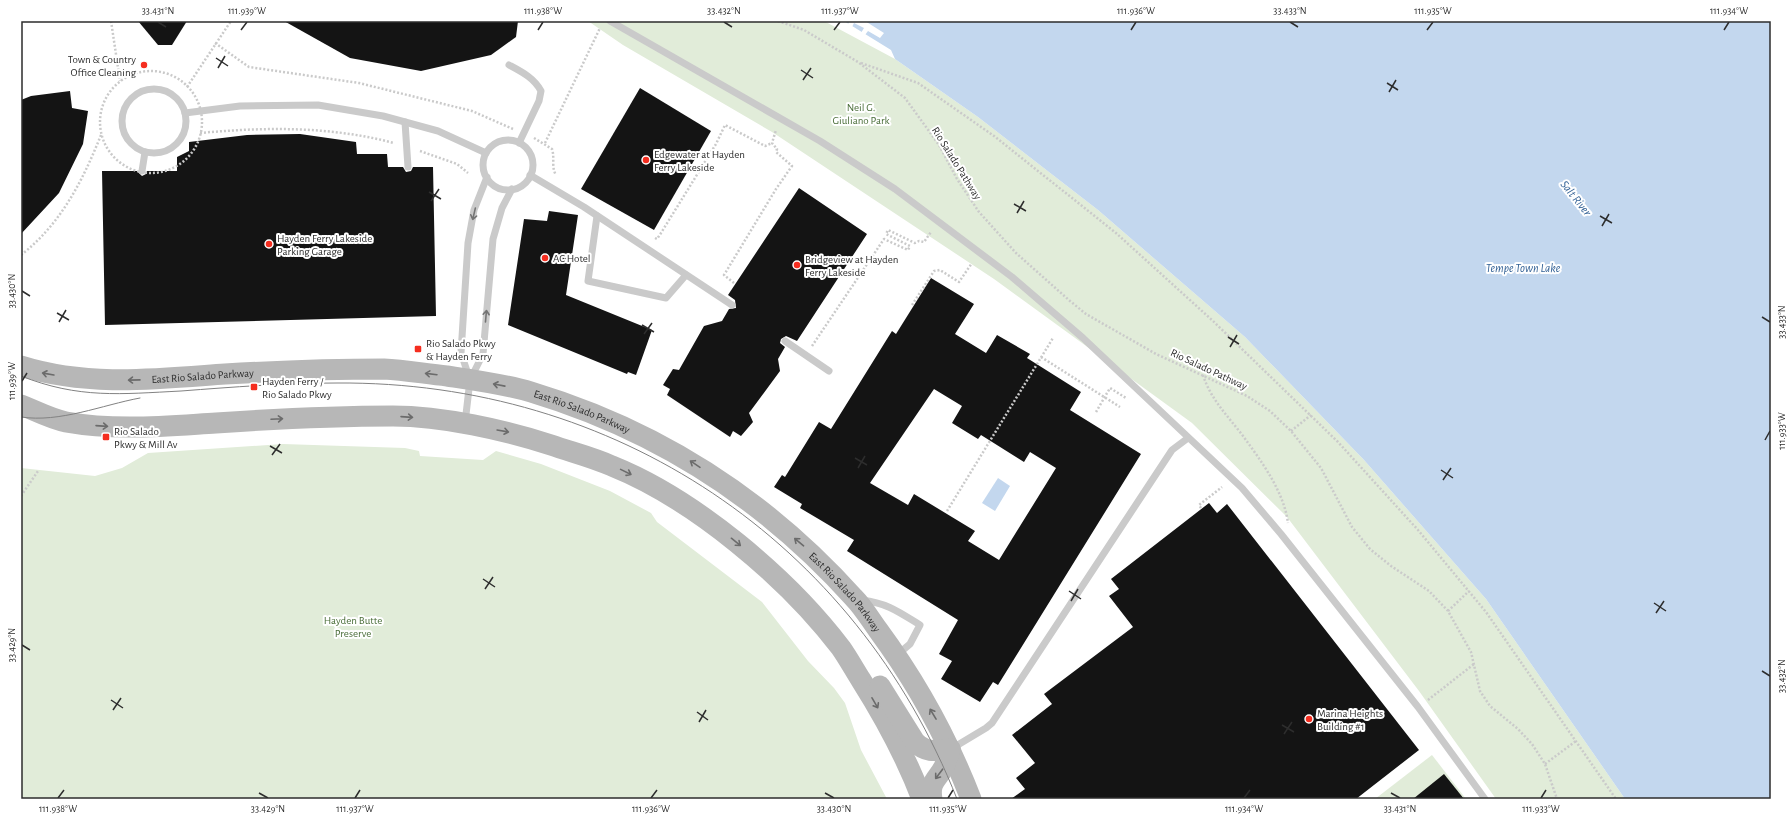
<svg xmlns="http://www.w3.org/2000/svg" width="1792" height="820" viewBox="0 0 1792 820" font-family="'Alegreya Sans',sans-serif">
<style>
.green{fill:#e1ecd9}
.water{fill:#c3d7ee}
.pier{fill:#fff}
.building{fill:#141414;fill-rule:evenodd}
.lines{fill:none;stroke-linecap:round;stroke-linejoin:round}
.path{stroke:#cacaca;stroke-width:2.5;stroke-dasharray:2 2;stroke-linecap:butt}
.lane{stroke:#cacaca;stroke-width:7}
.secondary{stroke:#b7b7b7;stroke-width:21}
.tram{stroke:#828282;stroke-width:1}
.oneway{stroke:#747474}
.oneway2{stroke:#6b6b6b}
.ticks{fill:none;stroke:#2d2d2d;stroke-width:1.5}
.poi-dot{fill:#f52d1f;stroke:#fff;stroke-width:1.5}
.labels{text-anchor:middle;stroke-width:4;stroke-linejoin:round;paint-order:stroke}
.poi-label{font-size:11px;fill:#2d2d2d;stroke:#fff;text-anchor:start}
.park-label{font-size:11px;fill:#486c37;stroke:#fff}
.street-label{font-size:11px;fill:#2d2d2d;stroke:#fff}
.water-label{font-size:12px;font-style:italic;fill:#346296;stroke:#fff}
.neatline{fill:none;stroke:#2d2d2d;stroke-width:1.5}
.ticks-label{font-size:10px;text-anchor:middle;fill:#2d2d2d}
</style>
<rect width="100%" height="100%" fill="#fff"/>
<g class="green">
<path d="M588,21H824L895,59L978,117L1098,210L1245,337L1364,460L1486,599L1625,799H1496L1419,691L1287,517L1192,423L994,279L772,132L623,45Z"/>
<path d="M283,444L405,448L419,451L420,456L483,460L496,451L541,464L610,491L651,513L657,522L762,602L808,661L834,688L845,703L861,750L887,799H21V468L95,476L122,468L148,453Z"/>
<path d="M1432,755L1466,799H1375Z"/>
</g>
<g class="water">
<path d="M844,21H1771V799H1625L1486,599L1364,460L1245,337L1098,210L978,117L895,59L891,50Z"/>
<path d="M998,478L1010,486L995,511L982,503Z"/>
</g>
<path class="pier" d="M850,21H865L884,33L880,38L868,31L865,35L861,33L864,28L854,23L852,27L848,24Z"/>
<g class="building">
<path d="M138,21H187L172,45H158Z"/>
<path d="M284,21H518L516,37L491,55L421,71L350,58Z"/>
<path d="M640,88L711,131L654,230L581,189Z"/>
<path d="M70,91L72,108L88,111L83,144L59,193L21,234V100L31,96Z"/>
<path d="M300,134L356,142L357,154H387L388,167H403L406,172L411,171L413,167H433L436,316L105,325L102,171H137L142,176L146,174L147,171H177V157L189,151V142L247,135Z"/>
<path d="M799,188L867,234L797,341L786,336L781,339L780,343L785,347L778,359L780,371L749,413L753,422L741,436L733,431L730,437L667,395L670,389L663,385L673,369L679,370L704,326L722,321L729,309L736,308L735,300L728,295Z"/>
<path d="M549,211L578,215L566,295L652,330L636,375L628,372L627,374L508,325L524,219L547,221Z"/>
<path d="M931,278L974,304L955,334L986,353L997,335L1030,354L1027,358L1081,392L1070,410L1141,454L998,685L993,682L980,702L941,679L952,661L939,654L958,620L847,551L854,540L800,508L802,504L774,487L782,475L785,477L819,422L831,429L892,331L896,334ZM934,389L962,406L952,423L978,439L981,435L1024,462L1030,452L1056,468L999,560L968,541L975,531L914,494L908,505L870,483Z"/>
<path d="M1209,503L1217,513L1227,504L1419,750L1356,799H1011L1025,789L1016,778L1035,763L1012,735L1052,704L1044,694L1133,627L1109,596L1119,589L1111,579Z"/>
<path d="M1444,774L1464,799H1413Z"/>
</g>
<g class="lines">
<g class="path">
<path d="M111,21L120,81"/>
<path d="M778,21L804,30L858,62L905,98L939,145L957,179L979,212L1016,253L1070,301L1086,314L1156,354L1247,396L1270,411L1291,431L1321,468L1352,527L1370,549L1391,566L1429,591L1448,611L1471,652L1480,691L1490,706L1518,729L1532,744L1545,764L1557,799"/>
<path d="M215,43L249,67L359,83L472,111L513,129"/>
<path d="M861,63L918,83L994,136L1116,233L1213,321L1338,442L1418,530L1486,612L1616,799"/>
<circle cx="151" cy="122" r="51"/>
<path d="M187,87L231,21"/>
<path d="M200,133C265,127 330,126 394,143"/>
<path d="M534,138L552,149C555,158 551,167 556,175"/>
<path d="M545,143L600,28"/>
<path d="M420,151L457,164L468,173"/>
<path d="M655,238L657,239L661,233L716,144L725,125L765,146L772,143"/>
<path d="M21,255C61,224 83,180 101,135"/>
<path d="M734,283L724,275L776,189L792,166L776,152L777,149L772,143L776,130"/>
<path d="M912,305L934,271L940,270L959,282L972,263"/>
<path d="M812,346L884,239L908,250L910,246L886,234L888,230L915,243L919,241L924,242L931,232"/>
<path d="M1041,357L1120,407"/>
<path d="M1203,375C1211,400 1228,416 1243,436C1262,462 1284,492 1288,523"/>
<path d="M1096,412L1110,388L1126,398"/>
<path d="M1291,431L1311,415"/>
<path d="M21,496L38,471"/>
<path d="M1201,508L1199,505L1222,487"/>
<path d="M947,511L1053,338"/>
<path d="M1448,611L1469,591"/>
<path d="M1428,700L1474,664"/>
<path d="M1545,764L1576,741"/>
<path d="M21,798L23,799"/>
</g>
<g class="lane">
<path d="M610,21L820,141L895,189L1012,277L1083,338L1242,488L1281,534L1418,707L1485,799"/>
<path d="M509,65C522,72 534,78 541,91L539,101L519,143"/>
<circle cx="154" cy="121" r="32"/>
<path d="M185,113L240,106L318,105L383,116L438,131L486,153"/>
<path d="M405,122L408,167"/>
<circle cx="508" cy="165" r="25"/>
<path d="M142,171L145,152"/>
<path d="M530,175L584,207L732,305"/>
<path d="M597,216L588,281L666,298L686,275"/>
<path d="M785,341L829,371"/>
<path d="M469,377L461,353L468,243L474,210L487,177"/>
<path d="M465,423L470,380L483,354L493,239L502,208L512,189"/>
<path d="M862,600C887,603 899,612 920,625L910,644L897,655"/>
<path d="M951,749L986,728L992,723L1172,450L1188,438"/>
</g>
<g class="secondary">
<path id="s1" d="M21,366C88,387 156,379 225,374C278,371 331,369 384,369C405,370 426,374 447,376C474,380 504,384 531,392C657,430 766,500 854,598C863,607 870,619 878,630C917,683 947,737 971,799"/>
<path d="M21,405C36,411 51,419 66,422C116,431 166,426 216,423C275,419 334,416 393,416C442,416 505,430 551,445C571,452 592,457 612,466C694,499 787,577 841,648C848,658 854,669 861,680C885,718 906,757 922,799"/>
<path d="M880,686L915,742C926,753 935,751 950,749"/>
<path d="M932,799C929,782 937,780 944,767C946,762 948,755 950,749"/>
</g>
<g class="tram">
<path d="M21,376C79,399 121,394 181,391C233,387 285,383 337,383C614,381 855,540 957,799"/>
<path d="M21,417C60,423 102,405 140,398"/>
</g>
</g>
<defs><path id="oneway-shaft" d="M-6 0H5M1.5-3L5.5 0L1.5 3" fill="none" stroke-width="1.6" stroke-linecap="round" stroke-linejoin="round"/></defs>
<g class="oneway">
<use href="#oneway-shaft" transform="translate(474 214) rotate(103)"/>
<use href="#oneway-shaft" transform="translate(486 316) rotate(-85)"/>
</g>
<g class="oneway2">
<use href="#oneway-shaft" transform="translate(48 374) rotate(-170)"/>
<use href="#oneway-shaft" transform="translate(431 374) rotate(-173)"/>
<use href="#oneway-shaft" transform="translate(134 380) rotate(179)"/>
<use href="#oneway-shaft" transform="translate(499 385) rotate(-169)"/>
<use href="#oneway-shaft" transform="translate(407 417) rotate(4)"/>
<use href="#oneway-shaft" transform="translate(277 419) rotate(-3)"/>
<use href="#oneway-shaft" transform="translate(102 426) rotate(4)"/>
<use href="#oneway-shaft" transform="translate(503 431) rotate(10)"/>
<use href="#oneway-shaft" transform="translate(695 464) rotate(-146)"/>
<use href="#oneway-shaft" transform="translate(626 472) rotate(26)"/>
<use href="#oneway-shaft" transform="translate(736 542) rotate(39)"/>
<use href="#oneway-shaft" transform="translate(799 542) rotate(-140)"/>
<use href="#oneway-shaft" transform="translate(875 703) rotate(60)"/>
<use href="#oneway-shaft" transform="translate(933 714) rotate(-121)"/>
<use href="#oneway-shaft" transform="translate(939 774) rotate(127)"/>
</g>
<path class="ticks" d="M158,22L166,27M724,22L732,27M1290,22L1298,27M241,30L247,22M538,30L543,22M834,30L840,22M1131,30L1136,22M1427,30L1433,22M1724,30L1729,22M216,58L228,66M218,68L225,56M801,70L813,78M803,80L811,68M1387,83L1398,90M1389,92L1396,80M429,192L441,199M431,201L439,189M1014,204L1026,211M1017,213L1024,201M1600,216L1612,223M1602,226L1609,214M22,291L30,296M57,313L69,320M1762,317L1770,322M59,322L66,310M642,325L654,332M644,334L652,323M1228,337L1239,344M1230,347L1237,335M22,381L27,373M1765,440L1770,431M270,446L282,453M272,455L280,444M855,458L867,465M858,468L865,456M1441,470L1453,478M1443,480L1451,468M483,579L495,587M485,589L493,577M1069,591L1081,599M1071,601L1078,589M1654,603L1666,611M1656,613L1664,601M22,645L30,650M1762,671L1770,676M111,700L123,708M113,710L121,698M697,712L708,720M699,722L706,710M1282,725L1294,732M1284,734L1292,722M259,793L268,798M825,793L834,798M1391,793L1400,798M58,798L64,790M355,798L360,790M651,798L657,790M948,798L953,790M1244,798L1250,790M1541,798L1546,790"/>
<g class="poi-dot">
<circle cx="144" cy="65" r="4"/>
<circle cx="646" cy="160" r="4"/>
<circle cx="269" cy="244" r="4"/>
<circle cx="545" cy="258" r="4"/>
<circle cx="797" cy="265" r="4"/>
<rect x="414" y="345" width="8" height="8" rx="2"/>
<rect x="250" y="383" width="8" height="8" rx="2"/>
<rect x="102" y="433" width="8" height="8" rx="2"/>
<circle cx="1309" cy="719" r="4"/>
</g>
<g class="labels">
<g class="poi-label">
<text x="136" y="63" text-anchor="end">Town &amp; Country<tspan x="136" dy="13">Office Cleaning</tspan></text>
<text x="654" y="158">Edgewater at Hayden<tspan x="654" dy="13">Ferry Lakeside</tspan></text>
<text x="277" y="242">Hayden Ferry Lakeside<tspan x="277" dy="13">Parking Garage</tspan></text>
<text x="553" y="262">AC Hotel</text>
<text x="805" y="263">Bridgeview at Hayden<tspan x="805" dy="13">Ferry Lakeside</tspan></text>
<text x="426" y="347">Rio Salado Pkwy<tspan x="426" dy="13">&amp; Hayden Ferry</tspan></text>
<text x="262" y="385">Hayden Ferry /<tspan x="262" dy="13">Rio Salado Pkwy</tspan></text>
<text x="114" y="435">Rio Salado<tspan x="114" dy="13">Pkwy &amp; Mill Av</tspan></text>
<text x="1317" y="717">Marina Heights<tspan x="1317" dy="13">Building #1</tspan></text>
</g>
<g class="park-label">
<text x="861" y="111">Neil G.<tspan x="861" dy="13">Giuliano Park</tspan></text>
<text x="353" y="624">Hayden Butte<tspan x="353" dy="13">Preserve</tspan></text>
</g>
<g class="street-label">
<text transform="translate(957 163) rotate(58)" y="4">Rio Salado Pathway</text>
<text transform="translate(1209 369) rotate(25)" y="4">Rio Salado Pathway</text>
<text dy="4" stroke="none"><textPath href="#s1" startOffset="183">East Rio Salado Parkway</textPath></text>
<text dy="4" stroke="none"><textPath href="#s1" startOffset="568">East Rio Salado Parkway</textPath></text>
<text dy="4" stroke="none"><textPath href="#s1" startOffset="891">East Rio Salado Parkway</textPath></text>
</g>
<g class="water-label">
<text transform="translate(1576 198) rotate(51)" y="4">Salt River</text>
<text x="1523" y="272">Tempe Town Lake</text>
</g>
</g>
<rect width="1792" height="820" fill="none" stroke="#ffffff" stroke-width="44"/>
<rect x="22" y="22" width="1748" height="776" class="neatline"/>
<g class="ticks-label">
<text x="158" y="14">33.431°N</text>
<text x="247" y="14">111.939°W</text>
<text x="543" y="14">111.938°W</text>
<text x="724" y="14">33.432°N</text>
<text x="840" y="14">111.937°W</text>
<text x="1136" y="14">111.936°W</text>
<text x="1290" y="14">33.433°N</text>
<text x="1433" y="14">111.935°W</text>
<text x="1729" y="14">111.934°W</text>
<text transform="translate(11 291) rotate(-90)" y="4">33.430°N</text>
<text transform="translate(1781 322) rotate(-90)" y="4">33.433°N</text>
<text transform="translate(11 381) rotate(-90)" y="4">111.939°W</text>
<text transform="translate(1781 431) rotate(-90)" y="4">111.933°W</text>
<text transform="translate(11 645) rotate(-90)" y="4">33.429°N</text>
<text transform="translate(1781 676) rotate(-90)" y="4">33.432°N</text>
<text x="58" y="812">111.938°W</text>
<text x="268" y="812">33.429°N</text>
<text x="355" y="812">111.937°W</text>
<text x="651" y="812">111.936°W</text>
<text x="834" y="812">33.430°N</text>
<text x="948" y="812">111.935°W</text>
<text x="1244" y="812">111.934°W</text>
<text x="1400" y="812">33.431°N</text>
<text x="1541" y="812">111.933°W</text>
</g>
</svg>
